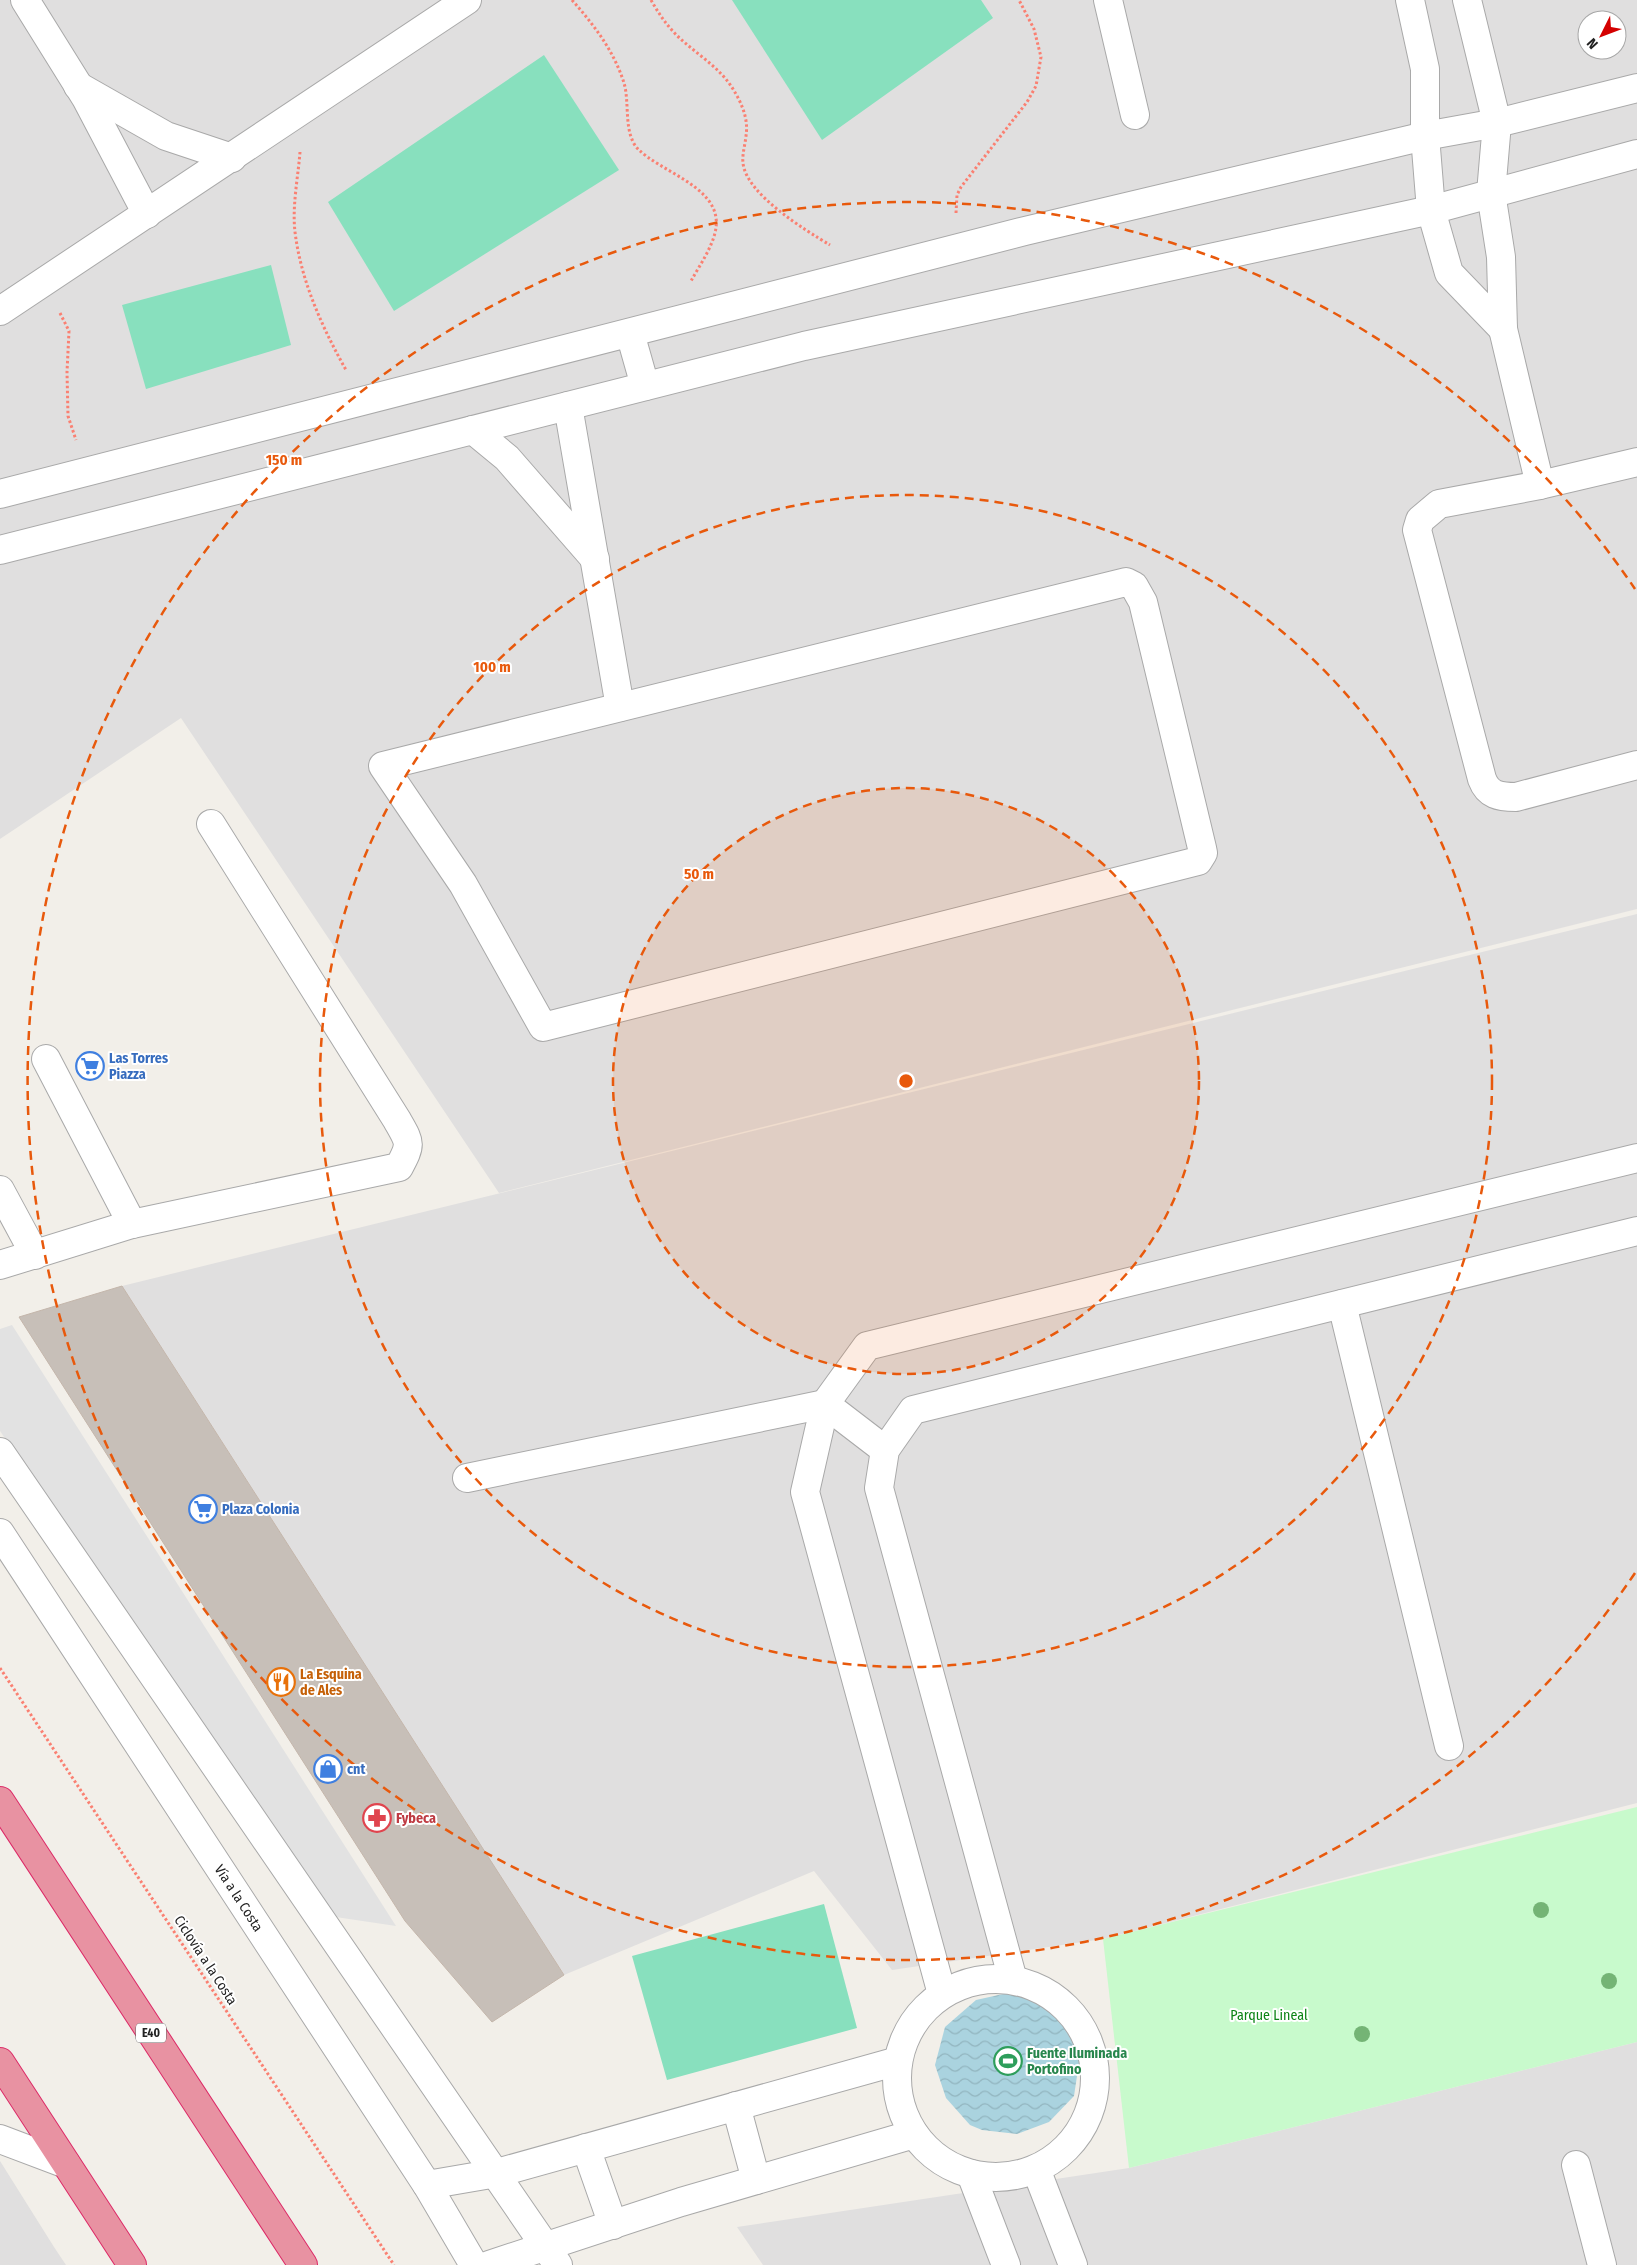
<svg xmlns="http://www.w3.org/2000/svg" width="1637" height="2265" viewBox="0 0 1637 2265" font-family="'Fira Sans Condensed',sans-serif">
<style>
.residential{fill:#e0dfdf;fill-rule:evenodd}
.park{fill:#c8facc}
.pitch{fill:#88e0be}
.parking{fill:#e2e2e2}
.water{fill:url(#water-waves)}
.building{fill:#c7bfb8;stroke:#c4b6ab}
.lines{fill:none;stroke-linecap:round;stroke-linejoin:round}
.minor-casing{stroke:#a9a9a9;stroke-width:30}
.highway-casing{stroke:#dc2a67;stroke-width:30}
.path{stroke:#fa8072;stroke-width:3;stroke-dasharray:2.5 2.5;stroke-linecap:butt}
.minor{stroke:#fff;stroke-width:28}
.highway{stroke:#e892a2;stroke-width:28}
.tree{fill:#74b475}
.ring{fill:none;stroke:#e8590c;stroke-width:2.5;stroke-dasharray:9 6}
.labels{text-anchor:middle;stroke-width:4;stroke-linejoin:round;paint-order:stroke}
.shield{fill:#fff;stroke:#646464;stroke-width:1}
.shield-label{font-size:12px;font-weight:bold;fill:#222}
.shop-label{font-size:14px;font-weight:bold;fill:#366cbe;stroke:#fff;text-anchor:start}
.food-label{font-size:14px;font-weight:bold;fill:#c56008;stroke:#fff;text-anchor:start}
.health-label{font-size:14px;font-weight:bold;fill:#be3a42;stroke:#fff;text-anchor:start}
.street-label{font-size:14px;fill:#222;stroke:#fff}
.park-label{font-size:14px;fill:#0c8416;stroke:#fff}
.leisure-label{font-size:14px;font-weight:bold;fill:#27864d;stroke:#fff;text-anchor:start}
.centre{fill:#e8590c;stroke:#fff;stroke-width:2.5}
.ring-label{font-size:15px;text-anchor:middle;font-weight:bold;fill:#e8590c;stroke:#fff;stroke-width:4;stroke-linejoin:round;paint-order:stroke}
</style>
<defs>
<pattern id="water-waves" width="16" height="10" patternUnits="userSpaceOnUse" patternTransform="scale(1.25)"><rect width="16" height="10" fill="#aad3df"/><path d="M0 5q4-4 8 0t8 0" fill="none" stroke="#92b5bf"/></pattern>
</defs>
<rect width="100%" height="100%" fill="#f2efe9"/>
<g class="residential">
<path d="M0,0H1637V909L499,1193L181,718L0,839ZM1587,20H1617V50H1587Z"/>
<path d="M1637,914V1803L1103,1939L892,1970L814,1871L564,1975L122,1286Z"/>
<path d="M1637,2042V2265H763L737,2227L1129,2168Z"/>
<path d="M0,2161L54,2247L66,2265H0Z"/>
</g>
<path class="park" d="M1637,1807V2042L1129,2168L1103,1939Z"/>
<g class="pitch">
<path d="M732,0H981L993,18L822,140Z"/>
<path d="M544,55L619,170L394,311L328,202Z"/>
<path d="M271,265L291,345L146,389L122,305Z"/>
<path d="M824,1904L857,2028L667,2080L632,1956Z"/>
</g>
<path class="parking" d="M12,1325L396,1926L329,1916L0,1431V1329Z"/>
<path class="water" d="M1012,1992L1046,2002L1071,2028L1080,2056L1074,2096L1049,2122L1017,2134L982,2130L970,2125L946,2098L935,2065L945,2027L976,2000Z"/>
<path class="building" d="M122,1286L564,1975L492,2022L405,1921L19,1317Z"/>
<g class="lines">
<defs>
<g id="minor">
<path d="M25,0L86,98L147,214"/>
<path d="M1108,0L1135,115"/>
<path d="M1410,0L1425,69V136L1431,210L1449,273L1503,329"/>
<path d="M1467,0L1497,123L1491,193L1501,257L1503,329L1540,485"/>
<path d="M78,86L166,136L232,158"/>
<path d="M0,311L467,0"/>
<path d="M630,333L645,386"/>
<path d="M568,406L620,707"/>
<path d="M473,430L507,458L595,559"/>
<path d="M1637,462L1540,485L1439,504L1420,520L1417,530L1482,779C1488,795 1499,797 1516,797L1637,765"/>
<path d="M0,494L1025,231L1425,136L1497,123L1637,88"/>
<path d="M0,550L804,346L1431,210L1637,154"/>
<path d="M1126,582L1134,586L1143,602L1202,848L1203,853L1198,861L543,1027L463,884L383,766Z"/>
<path d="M46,1059L132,1224"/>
<path d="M0,1190L35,1255"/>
<path d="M0,1265L132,1224L399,1167C412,1143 410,1143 397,1120L211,824"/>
<path d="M1342,1304L1449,1746"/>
<path d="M0,1452L558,2265"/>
<path d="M467,1478L825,1404L885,1450"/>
<path d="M0,1533L427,2185L474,2265"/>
<circle cx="996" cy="2078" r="99"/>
<path d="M1013,1980L879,1488L885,1450L913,1410L1637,1231"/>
<path d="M942,1994L805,1492L825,1404L867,1346L1637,1158"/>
<path d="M736,2106L756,2180"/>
<path d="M0,2139L66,2164"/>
<path d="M586,2148L613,2225"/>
<path d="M1576,2165L1602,2265"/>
<path d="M1036,2169L1073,2265"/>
<path d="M971,2174L1006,2265"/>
<path d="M427,2185L497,2173L898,2061"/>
<path d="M489,2265L681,2202L914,2134"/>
</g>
<g id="highway">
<path d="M0,1801L303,2265"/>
<path d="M0,2062L132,2265"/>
</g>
</defs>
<use href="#minor" class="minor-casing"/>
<use href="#highway" class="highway-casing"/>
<g class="path">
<path d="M572,0C594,25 614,51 624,83C630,103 623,133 638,149C660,171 712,185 716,218C719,238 701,263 691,281"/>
<path d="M651,0C660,16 670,30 684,42C699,55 717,67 729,83C740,99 749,117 746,136C745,145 742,155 743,163C746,194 805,230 830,245"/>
<path d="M300,152C298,178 292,206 295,232C301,281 322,327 346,370"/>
<path d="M956,213L957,195L961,187L1027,102L1036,86L1041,57L1034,29L1019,0"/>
<path d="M60,313L69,331L67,372L68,416L76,440"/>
<path d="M0,1668L394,2265"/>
</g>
<use href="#minor" class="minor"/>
<use href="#highway" class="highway"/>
</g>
<g class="tree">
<circle cx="1541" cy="1910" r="8"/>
<circle cx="1609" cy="1981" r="8"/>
<circle cx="1362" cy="2034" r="8"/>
</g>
<circle cx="906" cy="1081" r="293" fill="#e8590c" fill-opacity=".12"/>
<g class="ring">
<circle cx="906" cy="1081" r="293"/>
<circle cx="906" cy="1081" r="586"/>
<path d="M1635 1573A879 879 0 1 1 1635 589"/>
</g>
<defs>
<symbol id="supermarket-ring" viewBox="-11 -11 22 22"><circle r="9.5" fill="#fff" stroke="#3f7fe0" stroke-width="1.5"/><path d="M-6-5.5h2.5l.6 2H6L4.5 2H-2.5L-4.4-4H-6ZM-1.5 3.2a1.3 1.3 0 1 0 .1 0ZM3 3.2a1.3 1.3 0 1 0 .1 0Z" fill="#3f7fe0"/></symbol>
<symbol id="restaurant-ring" viewBox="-11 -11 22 22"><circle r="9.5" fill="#fff" stroke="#e8710a" stroke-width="1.5"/><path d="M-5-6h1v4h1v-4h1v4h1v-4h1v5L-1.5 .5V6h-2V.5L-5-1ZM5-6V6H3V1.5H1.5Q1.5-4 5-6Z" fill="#e8710a"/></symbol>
<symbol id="shop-ring" viewBox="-11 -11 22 22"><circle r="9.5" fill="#fff" stroke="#3f7fe0" stroke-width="1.5"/><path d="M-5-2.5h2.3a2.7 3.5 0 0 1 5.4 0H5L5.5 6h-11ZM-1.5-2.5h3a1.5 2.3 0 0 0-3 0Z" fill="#3f7fe0"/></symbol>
<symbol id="pharmacy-ring" viewBox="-11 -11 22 22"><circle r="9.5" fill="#fff" stroke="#e0444e" stroke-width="1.5"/><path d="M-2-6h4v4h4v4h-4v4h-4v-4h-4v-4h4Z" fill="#e0444e"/></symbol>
<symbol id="stadium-ring" viewBox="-11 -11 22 22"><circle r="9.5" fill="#fff" stroke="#2e9e5b" stroke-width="1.5"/><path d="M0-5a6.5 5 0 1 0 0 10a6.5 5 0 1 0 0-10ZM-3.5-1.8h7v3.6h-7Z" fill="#2e9e5b"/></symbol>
</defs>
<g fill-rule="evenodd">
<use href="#supermarket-ring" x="74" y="1050" width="32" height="32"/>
<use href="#supermarket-ring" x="187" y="1493" width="32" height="32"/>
<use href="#restaurant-ring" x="265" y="1666" width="32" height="32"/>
<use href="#shop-ring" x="312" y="1753" width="32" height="32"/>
<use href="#pharmacy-ring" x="361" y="1802" width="32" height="32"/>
<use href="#stadium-ring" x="992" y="2045" width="32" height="32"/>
</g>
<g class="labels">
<rect class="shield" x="136" y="2023.5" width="30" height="19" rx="4"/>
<g class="shield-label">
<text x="151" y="2037">E40</text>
</g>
<g class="shop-label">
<text x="109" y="1063">Las Torres<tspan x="109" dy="16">Piazza</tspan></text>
<text x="222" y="1514">Plaza Colonia</text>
<text x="347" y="1774">cnt</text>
</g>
<g class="food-label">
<text x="300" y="1679">La Esquina<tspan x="300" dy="16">de Ales</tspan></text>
</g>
<g class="health-label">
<text x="396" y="1823">Fybeca</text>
</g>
<g class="street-label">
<text transform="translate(239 1898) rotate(57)" y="5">Vía a la Costa</text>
<text transform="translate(206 1960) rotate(57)" y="5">Ciclovía a la Costa</text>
</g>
<g class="park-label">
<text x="1269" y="2020">Parque Lineal</text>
</g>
<g class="leisure-label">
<text x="1027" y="2058">Fuente Iluminada<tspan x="1027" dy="16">Portofino</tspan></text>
</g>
</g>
<circle cx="906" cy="1081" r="8" class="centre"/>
<g class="ring-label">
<text x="284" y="465">150 m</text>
<text x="492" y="672">100 m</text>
<text x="699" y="879">50 m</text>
</g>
<g transform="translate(1602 35) rotate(228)"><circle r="24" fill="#ffffff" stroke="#a7a7a7"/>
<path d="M0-4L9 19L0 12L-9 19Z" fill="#d40000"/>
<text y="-8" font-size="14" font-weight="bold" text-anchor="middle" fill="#222222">N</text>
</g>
</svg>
